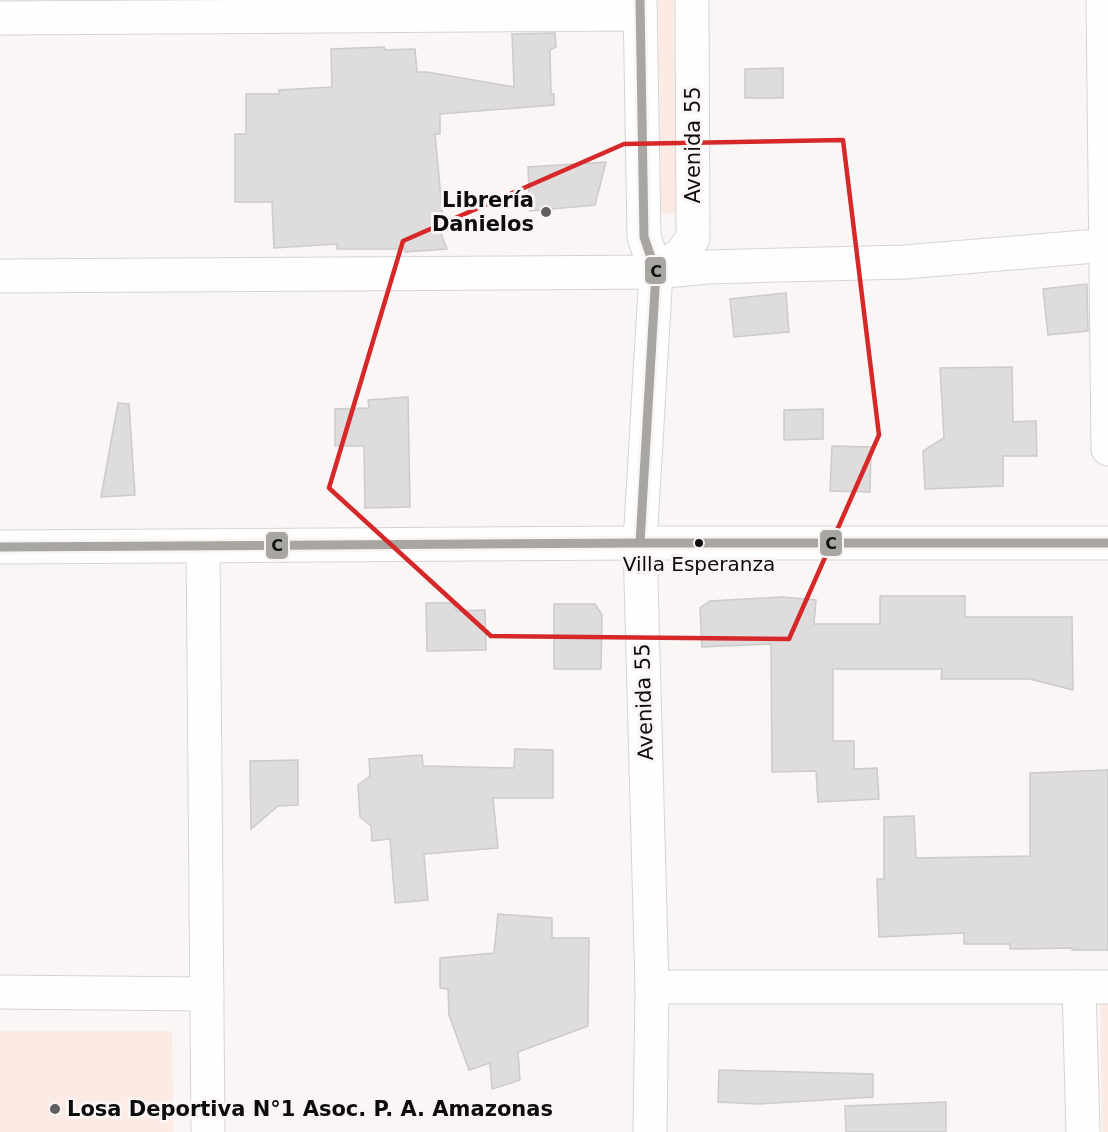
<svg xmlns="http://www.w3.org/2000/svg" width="1108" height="1132" viewBox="0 0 1108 1132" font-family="'DejaVu Sans',sans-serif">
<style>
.green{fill:#fceae4}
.building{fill:#dedcdc;stroke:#cccaca;stroke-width:1.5}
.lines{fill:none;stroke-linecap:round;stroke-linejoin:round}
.minor-casing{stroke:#d6d4d3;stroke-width:35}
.tertiary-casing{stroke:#d6d4d3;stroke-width:35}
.minor{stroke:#fefefe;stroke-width:33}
.tertiary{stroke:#fefefe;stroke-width:33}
.bus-1-casing{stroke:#faf5f4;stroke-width:14}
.bus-1{stroke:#a8a6a0;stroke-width:9}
.marked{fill:none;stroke:#d62828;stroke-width:4.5;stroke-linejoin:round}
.poi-dot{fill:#605e5e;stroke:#faf5f4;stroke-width:2}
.bus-dot{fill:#0d0c0c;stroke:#faf5f4;stroke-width:2}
.labels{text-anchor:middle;stroke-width:6;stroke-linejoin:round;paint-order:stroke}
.bus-label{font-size:20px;fill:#0d0c0c;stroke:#faf5f4}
.street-label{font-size:21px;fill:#0d0c0c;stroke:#faf5f4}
.poi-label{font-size:21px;font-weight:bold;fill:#0d0c0c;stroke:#faf5f4;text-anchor:end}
.line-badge{stroke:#faf5f4;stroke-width:2}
.pale-badge-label{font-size:16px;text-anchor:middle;font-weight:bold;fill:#111}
</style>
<rect width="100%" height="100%" fill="#f9f6f5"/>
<g class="green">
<path d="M658,0H676L679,214H661Z"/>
<path d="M1100,999H1108V1132H1102Z"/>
<path d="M0,1031H172L173,1132H0Z"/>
</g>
<g class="building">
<path d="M555,33L556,47L550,50L551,94H554V105L440,114V134H435L444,230L440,231L447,249L405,252V249H337V244L274,248L272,202H235V134H246V94H279V90L332,87L331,49L384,47L385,50L415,49L417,72H427L514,87L512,34Z"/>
<path d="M783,68V98H745V69Z"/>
<path d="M606,162L595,205L530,211L528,167Z"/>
<path d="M1087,284L1088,331L1048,335L1043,289Z"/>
<path d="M786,293L789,332L734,337L730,299Z"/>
<path d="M1012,367L1013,422L1036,421L1037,456H1003V486L925,489L923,451L944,438L940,368Z"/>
<path d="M408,397L410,507L365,508L364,446H335V409L369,408L368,400Z"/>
<path d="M118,403L129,404L135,495L101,497Z"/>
<path d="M823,409V439L784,440V410Z"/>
<path d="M832,446L871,447L870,492L830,491Z"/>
<path d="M880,596H965V617H1072L1073,690L1030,679H941L942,669H833V741H854V769L877,768L879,799L818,802L816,771L772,772L771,644L702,647L700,608L710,601L783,597L816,600L814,624H880Z"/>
<path d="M426,603H453L457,611L485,610L486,650L427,651Z"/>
<path d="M554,604H595L602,615L601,669H554Z"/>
<path d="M515,749L553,750V798H493L498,848L424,854L428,900L395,903L390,839L372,841L371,826L360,817L358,785L370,776L369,759L422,755L423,766L514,768Z"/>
<path d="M298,760V805L278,806L251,829L250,761Z"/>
<path d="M1108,770V950H1072V948L1010,949V944H964V933L879,937L877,879H884V817L914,816L916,858L1030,856V773Z"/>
<path d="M498,914L552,918V938H589L588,1026L518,1052L520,1080L492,1089L490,1063L469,1070L449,1015L448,989L440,988V958L494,953Z"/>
<path d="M719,1070L873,1074V1097L758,1104L718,1102Z"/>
<path d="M946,1102V1132H846L845,1106Z"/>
</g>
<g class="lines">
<defs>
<g id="minor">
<path d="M1103,0L1108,449"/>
<path d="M0,18L640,14"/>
<path d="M0,276L656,272L707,267L905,262L1108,245"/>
<path d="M640,543L652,987L650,1132"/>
<path d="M203,546L208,1132"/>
<path d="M652,987H1108"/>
<path d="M1079,987L1083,1132"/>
<path d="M0,992L207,994"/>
</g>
<g id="tertiary">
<path d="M656,272L681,254L693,238L692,0"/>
<path d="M640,543L656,272L644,237L640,0"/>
<path d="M0,547L640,543H1108"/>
</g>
</defs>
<use href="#minor" class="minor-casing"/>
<use href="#tertiary" class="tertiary-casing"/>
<use href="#minor" class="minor"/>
<use href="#tertiary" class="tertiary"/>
<defs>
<g id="bus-1">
<path d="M640,0L644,237L656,272L640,543"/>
<path d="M0,547L640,543H1108"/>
</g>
</defs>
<use href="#bus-1" class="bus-1-casing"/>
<use href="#bus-1" class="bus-1"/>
</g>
<path class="marked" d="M843,140L879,435L789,639L491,636L329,488L403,241L624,144Z"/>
<g class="poi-dot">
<circle cx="546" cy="212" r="6"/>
<circle cx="55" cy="1109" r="6"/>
</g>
<circle class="bus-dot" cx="699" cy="543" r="5"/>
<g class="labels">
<g class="bus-label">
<text x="699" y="571">Villa Esperanza</text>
</g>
<g class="street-label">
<text transform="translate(693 145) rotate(-90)" y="7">Avenida 55</text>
<text transform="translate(644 702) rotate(-92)" y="7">Avenida 55</text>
</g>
<g class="poi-label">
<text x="534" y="207">Librería<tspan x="534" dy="24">Danielos</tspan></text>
<text x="67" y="1116" text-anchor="start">Losa Deportiva N°1 Asoc. P. A. Amazonas</text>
</g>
</g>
<g class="line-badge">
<rect x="644" y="256" width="23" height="29" rx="6" fill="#a8a6a0"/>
<rect x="819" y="529" width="24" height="28" rx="6" fill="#a8a6a0"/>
<rect x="265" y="531" width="24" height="29" rx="6" fill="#a8a6a0"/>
</g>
<g class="pale-badge-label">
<text x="656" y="277">C</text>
<text x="831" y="549">C</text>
<text x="277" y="551">C</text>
</g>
</svg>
